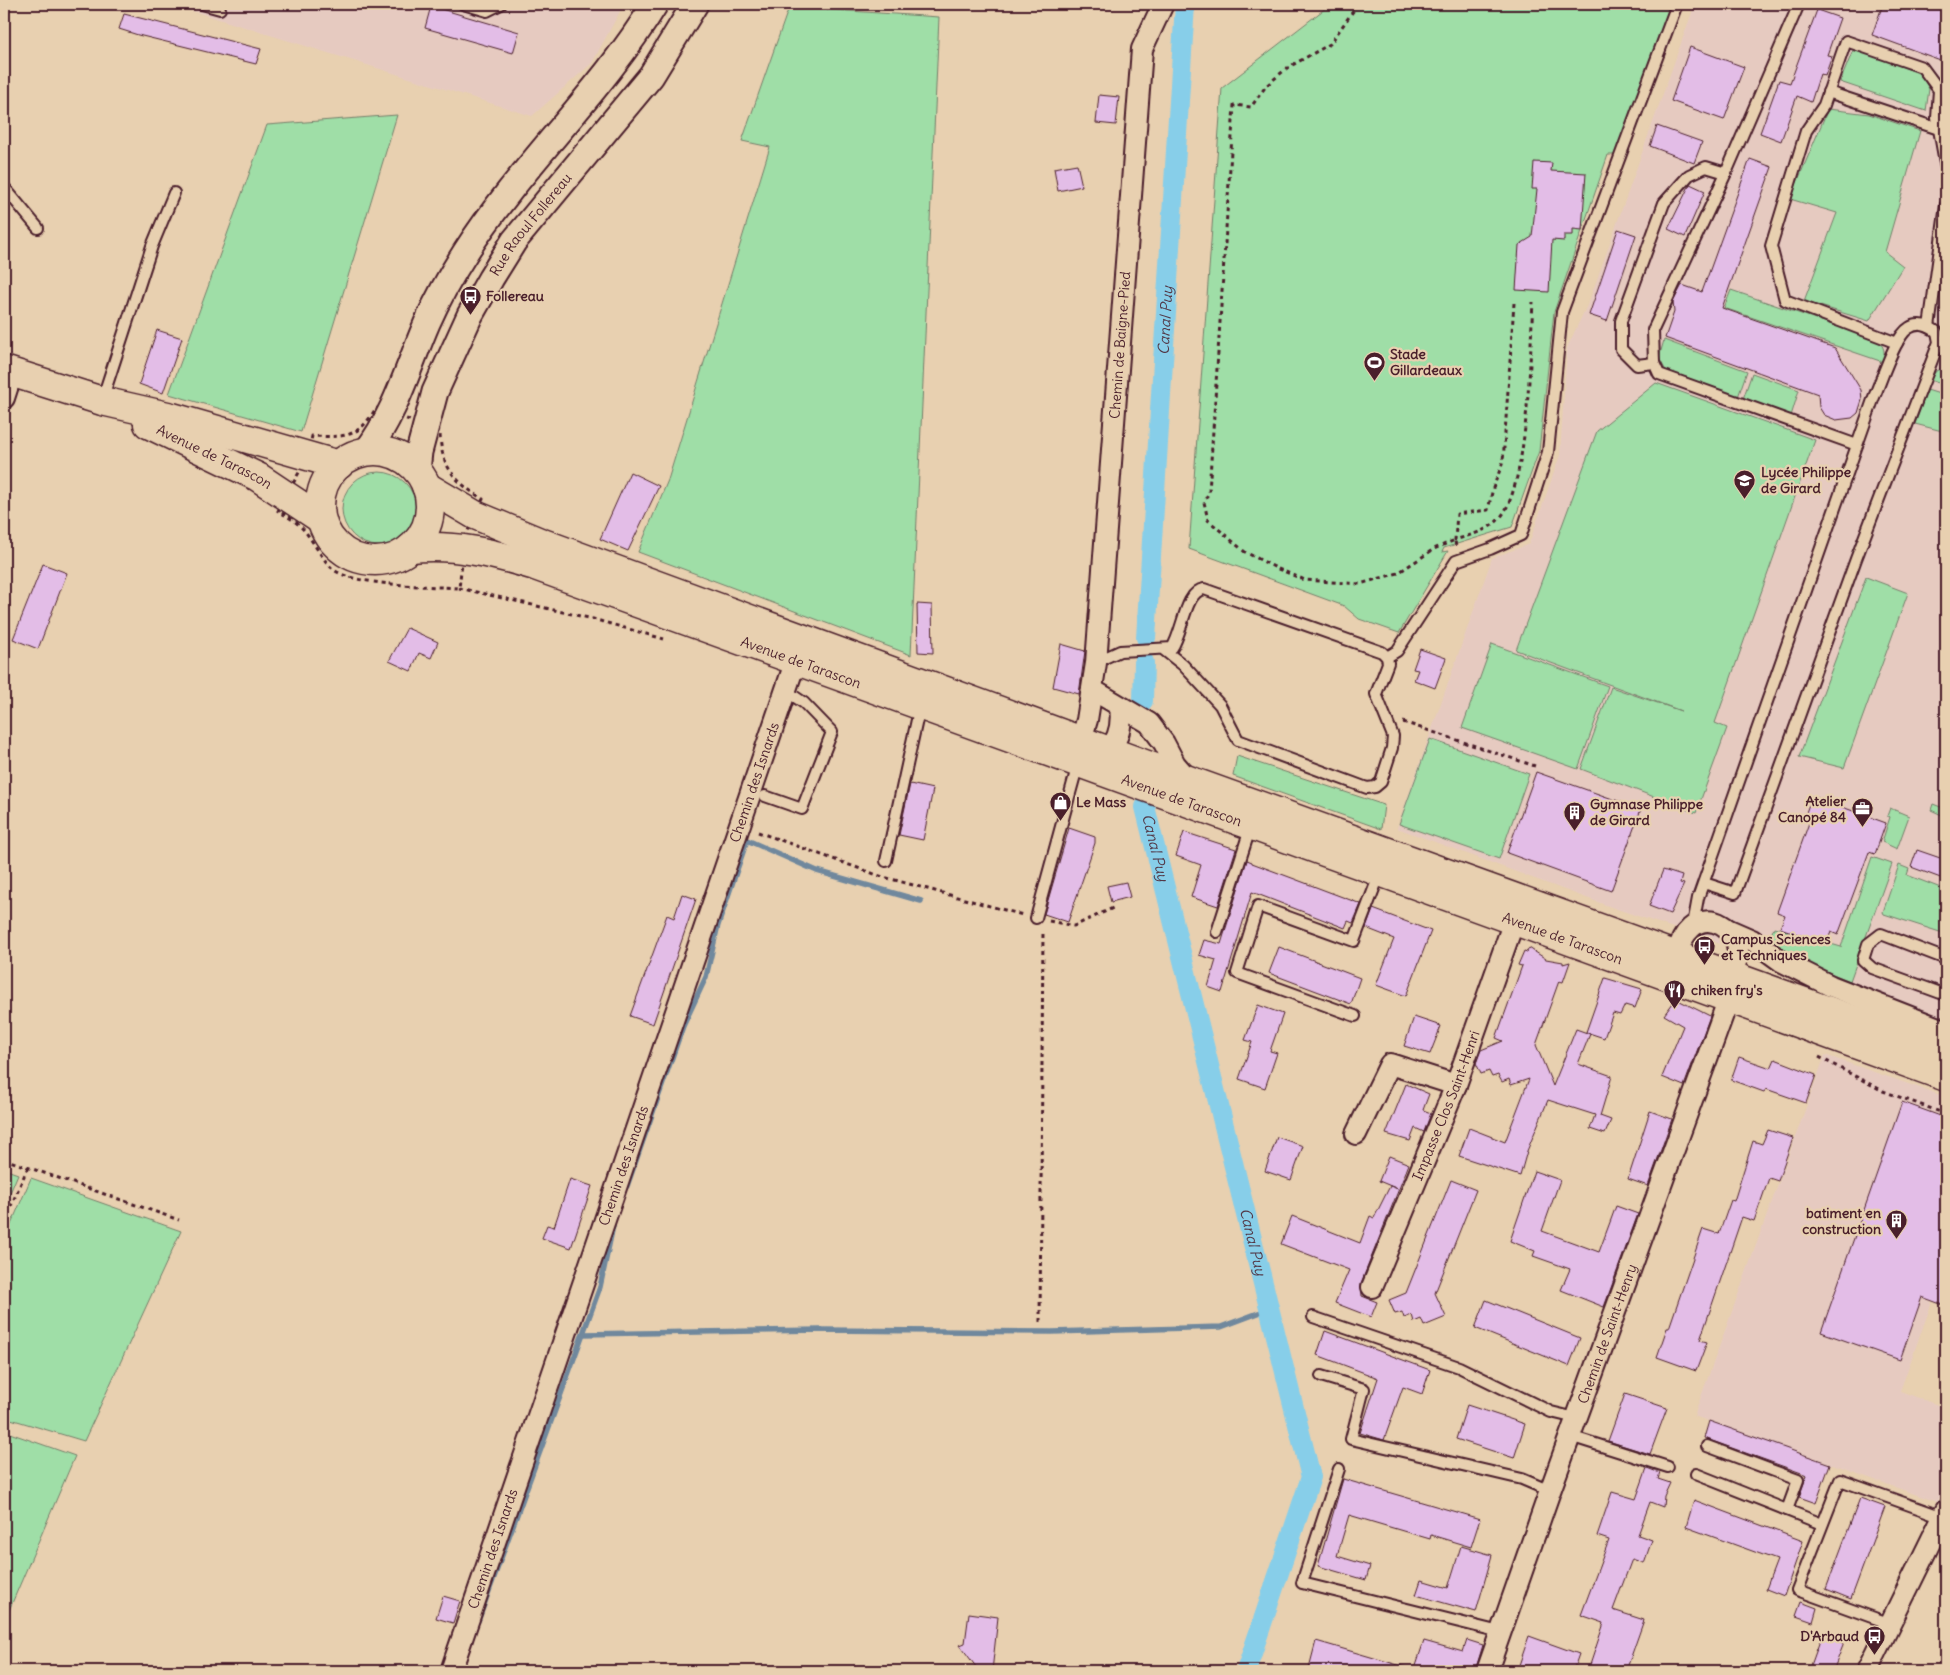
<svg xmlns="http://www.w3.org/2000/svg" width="1950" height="1675" viewBox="0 0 1950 1675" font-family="Delius,sans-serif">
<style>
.built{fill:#e6cac0}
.green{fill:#9fdea7;stroke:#747e69}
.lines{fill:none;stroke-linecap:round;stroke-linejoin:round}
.stream{stroke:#6f889d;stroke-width:5.5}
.canal{stroke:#87cee9;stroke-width:20}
.building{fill:#e3bde7;stroke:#4a1f2b}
.service-casing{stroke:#4a1f2b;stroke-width:14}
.minor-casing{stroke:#4a1f2b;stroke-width:24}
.tertiary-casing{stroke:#4a1f2b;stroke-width:29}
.primary-casing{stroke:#4a1f2b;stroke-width:31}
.path{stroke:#4a1f2b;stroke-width:3;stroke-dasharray:4 4;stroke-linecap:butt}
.service{stroke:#e8d0b0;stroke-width:10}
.minor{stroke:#e8d0b0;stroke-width:20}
.tertiary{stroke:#e8d0b0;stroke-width:25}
.primary{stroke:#e8d0b0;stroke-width:28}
.labels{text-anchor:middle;stroke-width:4.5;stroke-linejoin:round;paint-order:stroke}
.street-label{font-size:14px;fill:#4a1f2b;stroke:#e8d0b0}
.poi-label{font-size:14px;font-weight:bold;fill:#4a1f2b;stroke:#e8d0b0;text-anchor:start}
.water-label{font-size:15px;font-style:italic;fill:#533948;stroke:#e8d0b0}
</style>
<rect width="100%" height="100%" fill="#e8d0b0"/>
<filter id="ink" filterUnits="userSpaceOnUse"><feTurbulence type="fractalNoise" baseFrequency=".02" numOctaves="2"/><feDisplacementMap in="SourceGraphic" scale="10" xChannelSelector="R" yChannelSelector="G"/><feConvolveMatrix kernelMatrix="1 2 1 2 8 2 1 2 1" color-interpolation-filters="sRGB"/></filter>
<g filter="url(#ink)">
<g class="built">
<path d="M170,4H624L592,63L532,116Z"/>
<path d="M1695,4H1946V1020L1611,907L1397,828L1492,558L1529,544L1560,455L1567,348L1590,299Z"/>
<path d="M1825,1055L1946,1097V1251L1929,1300L1932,1302L1900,1391L1946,1408V1482L1937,1502L1694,1416Z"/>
</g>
<g class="green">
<path d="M1331,4H1672L1615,155H1608L1554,312L1539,451L1512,527L1444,548L1442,552L1448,551L1399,633L1359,619L1344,606L1189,549L1222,88Z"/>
<path d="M789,7L939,17L911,655L638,552L668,480L770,147L742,141Z"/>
<path d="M1854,48L1921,74L1929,89L1926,111L1840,82Z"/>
<path d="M1828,109L1869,114L1920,131L1885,252L1903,266L1869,321L1804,301L1837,213L1790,199Z"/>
<path d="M397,115L301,432L169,394L267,125Z"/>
<path d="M1731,290L1877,340C1885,347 1885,352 1883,362L1724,308Z"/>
<path d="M1664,340L1747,371L1738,397L1666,371L1659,358Z"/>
<path d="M1942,368H1946V386L1930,380L1936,371Z"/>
<path d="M1752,373L1799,390L1791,416L1743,399Z"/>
<path d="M1656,383L1815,440L1715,723L1727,728L1696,813L1581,769L1611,687L1681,711L1516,650L1597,431Z"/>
<path d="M1927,390L1946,396V432L1915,424Z"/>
<circle cx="379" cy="509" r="37"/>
<path d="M1866,577L1908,593L1844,768L1799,757Z"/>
<path d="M1492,644L1608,686L1578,769L1462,728Z"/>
<path d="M1430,739L1529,774L1499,859L1399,824Z"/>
<path d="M1237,756L1384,805L1381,829L1233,776Z"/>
<path d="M1933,804L1946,809V817L1931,810Z"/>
<path d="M1890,808L1909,816L1897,849L1882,842L1890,817L1887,816Z"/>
<path d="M1872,857L1892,864L1850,981L1813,966L1769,940L1774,927L1841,947Z"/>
<path d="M1899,865L1909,869L1907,875L1946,890V934L1884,914L1883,912Z"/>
<path d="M4,1169L18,1174L4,1207Z"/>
<path d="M31,1178L181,1231L84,1441L4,1417V1241Z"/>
<path d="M4,1431L75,1456L4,1622Z"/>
</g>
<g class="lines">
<g class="stream">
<path d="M627,1186L683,1026L706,977L718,925L747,840L817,871L921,901"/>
<path d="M583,1334L821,1330L1052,1332L1221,1327L1269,1309"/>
<path d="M478,1621L600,1287L613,1226"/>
</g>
<g class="canal">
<path id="s1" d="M1146,638L1185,4"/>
<path d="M1143,701L1144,662"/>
<path id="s2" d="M1145,807L1311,1477L1246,1671"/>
</g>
</g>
<g class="building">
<path d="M1883,4H1946V62L1872,35Z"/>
<path d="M431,6L519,32L513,53L425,28Z"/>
<path d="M1817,10L1840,18L1827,55L1832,56L1825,76L1820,74L1811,102L1797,96L1781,141L1760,133L1779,80L1790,83Z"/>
<path d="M124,14L144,19L261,49L256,64L138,35L119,29Z"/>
<path d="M1690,47L1744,67L1724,120L1671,101Z"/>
<path d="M1099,95L1119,97L1116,125L1096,123Z"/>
<path d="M1657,126L1702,142L1694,163L1650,146Z"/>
<path d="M1750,159L1772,167L1722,308L1835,348L1861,390L1862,400L1858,413L1852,418L1836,420L1824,415L1819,407L1818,394L1665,338L1674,312L1673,302L1682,285L1702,292Z"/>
<path d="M1534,162L1552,163L1551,171L1586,173L1582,230L1573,229V235H1564V241L1552,240L1549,292L1516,290L1519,245L1532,237L1537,189H1532Z"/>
<path d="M1077,164L1082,186L1058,191L1054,168Z"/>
<path d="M1690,184L1705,191L1685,237L1668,229Z"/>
<path d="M1618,229L1636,235L1607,321L1589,315Z"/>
<path d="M157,330L182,338L163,393L139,384Z"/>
<path d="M630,472L659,486L628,551L600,539Z"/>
<path d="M43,564L67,573L38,649L13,639Z"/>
<path d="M917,604L932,605L933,653L918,652Z"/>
<path d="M407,628L438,642L431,658L419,653L411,671L389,661Z"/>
<path d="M1061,644L1085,651L1079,694L1053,687Z"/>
<path d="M1420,649L1446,658L1435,688L1414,680L1418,670L1413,669Z"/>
<path d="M1536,772L1641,809L1611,891L1507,853Z"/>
<path d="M910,784L933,789L923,840L899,835Z"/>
<path d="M1812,796L1886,823L1875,854L1869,852L1838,935L1831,932L1826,944L1780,928L1785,915L1777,912L1810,820L1804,818Z"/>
<path d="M1069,828L1095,837V843L1068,922L1044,914Z"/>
<path d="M1184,832L1236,849L1218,906L1191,897L1201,865L1176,856Z"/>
<path d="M1917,850L1946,860V880L1911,867Z"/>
<path d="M1247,860L1252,862V863L1361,904L1353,923L1348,921L1345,928L1252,892L1222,992L1208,987L1216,960L1199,955L1204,940L1221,944Z"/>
<path d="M1663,870L1682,876L1680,883L1684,884L1670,914L1649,906Z"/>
<path d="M1126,882L1130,897L1111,902L1107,886Z"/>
<path d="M682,894L696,899L653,1024L630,1016L667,915L674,918Z"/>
<path d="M1373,909L1431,931L1406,996L1376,985L1394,939L1366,928Z"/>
<path d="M1279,947L1360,978L1351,1004L1269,973Z"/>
<path d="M1529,948L1546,959L1563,962V964L1570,962L1563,982L1559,981L1536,1045L1553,1086L1576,1029L1590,1034L1578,1064L1612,1076L1600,1116L1611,1120L1605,1134L1590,1129L1595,1115L1548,1100L1527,1151L1520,1176L1459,1156L1469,1128L1505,1142L1529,1079L1511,1085L1509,1079L1502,1082L1498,1075L1492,1077L1489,1071L1481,1074L1476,1063L1481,1050L1503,1041L1496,1038L1522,966L1518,965L1524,951L1527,952Z"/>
<path d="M1605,978L1642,989L1635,1008L1625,1005L1620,1015L1613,1013L1604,1038L1586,1032Z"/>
<path d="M1676,999L1710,1016L1684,1086L1662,1077L1683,1026L1664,1015Z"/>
<path d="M1258,1005L1283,1014L1270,1051L1277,1053L1265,1088L1239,1079L1252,1042L1245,1040Z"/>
<path d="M1414,1017L1441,1026L1430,1054L1404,1046Z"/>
<path d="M1739,1057L1771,1068L1775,1059L1816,1075L1806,1103L1766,1089L1764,1092L1731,1080Z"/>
<path d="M1406,1084L1429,1094L1423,1110L1431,1113L1424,1132L1415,1128L1410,1141L1386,1134Z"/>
<path d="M1902,1102L1946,1118V1306L1922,1297L1900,1360L1821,1332Z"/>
<path d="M1650,1111L1672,1119L1648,1186L1628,1179Z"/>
<path d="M1768,1130L1793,1138L1778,1181L1769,1178L1754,1221L1742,1217L1700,1340L1707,1342L1696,1371L1657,1357L1667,1328H1669L1703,1229L1719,1234L1731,1200L1734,1201L1753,1141L1762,1144Z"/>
<path d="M1277,1137L1303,1146L1291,1180L1265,1171Z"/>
<path d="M1389,1156L1409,1164L1361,1283L1362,1296L1377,1302L1371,1317L1335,1303L1349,1270L1281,1244L1292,1216L1360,1243L1370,1216L1374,1218L1390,1186L1398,1189L1379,1181Z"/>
<path d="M1534,1171L1560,1180L1542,1231L1599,1252L1616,1206L1638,1214L1604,1307L1561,1290L1570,1269L1533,1256L1535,1251L1510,1241Z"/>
<path d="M570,1179L592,1186L571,1248L542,1238L547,1225L554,1227Z"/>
<path d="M1451,1180L1476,1190L1435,1293L1446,1317L1424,1326L1421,1319L1414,1322L1412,1315L1404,1318L1402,1312L1395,1314L1389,1300L1406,1293Z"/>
<path d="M1486,1300L1580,1338L1569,1366L1475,1328Z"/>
<path d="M1325,1331L1430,1370L1422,1394L1403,1387L1384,1440L1360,1433L1378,1378L1317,1355Z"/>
<path d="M1625,1394L1667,1408L1650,1454L1608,1441Z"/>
<path d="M1467,1405L1525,1424L1514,1458L1456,1439Z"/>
<path d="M1709,1421L1830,1464L1816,1503L1799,1497L1807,1475L1704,1438Z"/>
<path d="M1647,1468L1660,1473L1658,1479L1670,1483L1664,1496L1663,1507L1650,1502L1638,1535L1652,1540L1644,1563L1632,1559L1613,1610L1644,1620L1626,1671H1588L1604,1623L1581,1615L1609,1540L1597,1536L1612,1492L1636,1499Z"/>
<path d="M1343,1479L1480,1519L1471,1547L1431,1535L1430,1539L1349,1515L1337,1556L1370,1566L1366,1580L1318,1566Z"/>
<path d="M1860,1498L1885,1507L1851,1599L1826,1589Z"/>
<path d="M1694,1500L1803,1541L1784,1596L1766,1589L1777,1560L1686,1527Z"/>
<path d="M1461,1546L1492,1555L1476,1612L1416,1595L1421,1580L1448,1588Z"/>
<path d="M443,1596L460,1601L453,1623L436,1618Z"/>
<path d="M1801,1602L1817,1608L1813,1622L1796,1616Z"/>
<path d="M969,1613L998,1617L992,1671H979L960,1645L965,1643Z"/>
<path d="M1822,1635L1844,1643L1833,1671H1809Z"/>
<path d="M1529,1636L1579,1654L1573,1671H1517Z"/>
<path d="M1467,1640L1483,1645L1475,1671H1414L1424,1641L1463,1652Z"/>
<path d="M1316,1641L1405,1667V1671H1319L1309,1668Z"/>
</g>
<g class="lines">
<defs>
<g id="service">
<path d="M202,4L220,9"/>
<path d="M463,4L487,11L501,4"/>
<path d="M1799,4L1726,173L1653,330L1654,363L1659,374L1857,445"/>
<path d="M1828,92L1939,129"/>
<path d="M4,187L38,228"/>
<path d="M1929,327L1946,205"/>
<path d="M1897,343L1785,300L1771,246L1806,131L1824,105L1846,41L1922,67L1939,90L1937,118L1946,168"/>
<path d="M1654,363L1637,365L1621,349V321L1664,203L1689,175L1706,167L1726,173"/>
<path d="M102,400L152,246L174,193"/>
<path d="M1387,657L1397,651L1456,561L1490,549L1521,535L1548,452L1562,312L1677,4"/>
<path d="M1096,662L1120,651L1172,648C1183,632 1185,591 1204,589L1382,652L1387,657L1388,663L1376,694L1393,736L1392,748L1381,782L1375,787L1367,788L1238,740L1220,705L1183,665L1164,650"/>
<path d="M765,796L802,809L832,732L804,703L785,690"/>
<path d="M886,861L920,706"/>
<path d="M1036,918L1078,764"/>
<path d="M1693,925L1698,898L1874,397C1881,382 1895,336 1909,328C1918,322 1929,326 1937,332L1939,342L1856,559L1735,893L1704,883"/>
<path d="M1217,932L1251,826"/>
<path d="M1946,959L1881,934L1868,944L1863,960L1872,968L1946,995"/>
<path d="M1355,1016L1237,973L1258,906L1354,941L1380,873"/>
<path d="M1313,1317L1459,1367L1551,1412L1576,1418"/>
<path d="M1321,1376L1364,1389L1351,1439L1522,1479L1550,1491"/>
<path d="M1570,1436L1668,1467"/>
<path d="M1707,1446L1798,1480L1787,1510"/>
<path d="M1339,1469L1302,1583L1500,1632"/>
<path d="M1696,1474L1822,1524"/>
<path d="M1891,1624L1797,1590L1840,1480L1943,1517"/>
</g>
<g id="minor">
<path d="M4,398L12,373"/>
<path d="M1093,690L1149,723L1164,743L1175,764L1189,780"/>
<path id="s3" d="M1085,753L1081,740L1087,720L1096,663L1142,49L1163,4"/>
<path d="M1100,760C1117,743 1123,730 1120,707"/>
<path d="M1729,930L1752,940L1781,961L1831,986L1946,1031"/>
<path d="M1676,956C1680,945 1682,936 1691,928C1709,911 1739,929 1738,953C1738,960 1733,969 1731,975"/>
<path d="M1356,1134L1390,1064L1456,1085"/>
<path id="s4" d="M1372,1287L1456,1085L1514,921"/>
<path id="s5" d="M451,1671L796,660"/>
<path id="s6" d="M1487,1671L1550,1491L1729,998"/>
<path d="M1867,1671L1946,1510"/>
</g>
<g id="tertiary">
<path d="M366,452C396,413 408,367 427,323C438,298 451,275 465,253C521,165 601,93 655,4"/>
<path id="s7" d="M417,471L419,452L435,392L470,315L491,278L514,241L651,76L695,4"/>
</g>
<g id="primary">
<path d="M4,370L102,401L172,417L339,465"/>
<path id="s8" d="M148,424L258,477L321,519"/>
<circle cx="375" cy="506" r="55"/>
<path d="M426,486L475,515L540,542L1158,769L1946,1053"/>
<path id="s9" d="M411,548C455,544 493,553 535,566L1946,1077"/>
</g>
</defs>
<use href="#service" class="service-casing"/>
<use href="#minor" class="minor-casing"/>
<use href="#tertiary" class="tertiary-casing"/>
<use href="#primary" class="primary-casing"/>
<g class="path">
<path d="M1358,4L1330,44L1287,68L1266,86L1251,107L1234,105L1209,492L1204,502L1208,520L1245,552L1278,569L1305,580L1360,584L1398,573L1434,549L1455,540L1456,548"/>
<path d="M1514,303L1503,462L1493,488L1488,510L1457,514L1455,540C1470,535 1488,531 1499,519C1529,488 1530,349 1533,302"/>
<path d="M376,408L440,431C440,466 455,482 483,499L465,537L459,588C432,586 352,586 333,569C321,558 314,542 303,529C297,522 287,516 278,511L308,456L312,436C345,437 358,439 376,408Z"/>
<path d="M459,588L593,619L664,639"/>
<path d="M1403,722L1535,766"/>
<path d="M758,832L880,876L1023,915"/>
<path d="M1049,921L1074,926L1113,908"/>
<path d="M1819,1057L1883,1091L1946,1114"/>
<path d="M4,1159L179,1220"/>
<path d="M4,1222L28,1167"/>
<path d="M1040,1322L1043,930"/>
</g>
<use href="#service" class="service"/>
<use href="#minor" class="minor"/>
<use href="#tertiary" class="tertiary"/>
<use href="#primary" class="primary"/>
</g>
</g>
<defs>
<symbol id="bus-pin" viewBox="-11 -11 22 30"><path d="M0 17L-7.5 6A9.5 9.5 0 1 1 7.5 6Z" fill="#4a1f2b" stroke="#e8d0b0"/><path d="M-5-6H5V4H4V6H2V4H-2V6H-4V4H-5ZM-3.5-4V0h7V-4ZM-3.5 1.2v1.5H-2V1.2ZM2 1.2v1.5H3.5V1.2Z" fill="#fff"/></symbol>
<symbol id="stadium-pin" viewBox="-11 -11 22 30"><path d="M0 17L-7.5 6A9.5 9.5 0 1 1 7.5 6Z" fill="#4a1f2b" stroke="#e8d0b0"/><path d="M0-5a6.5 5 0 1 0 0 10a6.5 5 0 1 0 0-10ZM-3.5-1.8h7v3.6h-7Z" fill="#fff"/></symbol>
<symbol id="school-pin" viewBox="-11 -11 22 30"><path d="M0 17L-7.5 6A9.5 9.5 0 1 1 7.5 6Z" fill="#4a1f2b" stroke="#e8d0b0"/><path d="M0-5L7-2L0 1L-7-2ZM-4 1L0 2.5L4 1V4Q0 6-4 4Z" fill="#fff"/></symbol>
<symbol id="shop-pin" viewBox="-11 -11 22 30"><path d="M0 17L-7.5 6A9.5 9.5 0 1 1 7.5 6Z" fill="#4a1f2b" stroke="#e8d0b0"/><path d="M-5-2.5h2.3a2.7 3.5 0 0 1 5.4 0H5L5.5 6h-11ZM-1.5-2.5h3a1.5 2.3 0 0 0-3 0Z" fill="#fff"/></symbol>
<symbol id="office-pin" viewBox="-11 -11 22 30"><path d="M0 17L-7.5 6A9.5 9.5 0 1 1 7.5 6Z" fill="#4a1f2b" stroke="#e8d0b0"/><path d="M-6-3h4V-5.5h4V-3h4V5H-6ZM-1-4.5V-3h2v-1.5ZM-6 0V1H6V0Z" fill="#fff"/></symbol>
<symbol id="building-pin" viewBox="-11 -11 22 30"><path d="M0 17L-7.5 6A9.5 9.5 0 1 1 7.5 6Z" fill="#4a1f2b" stroke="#e8d0b0"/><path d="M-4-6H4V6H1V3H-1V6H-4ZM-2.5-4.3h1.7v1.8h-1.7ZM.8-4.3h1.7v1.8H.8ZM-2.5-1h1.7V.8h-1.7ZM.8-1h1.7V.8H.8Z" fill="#fff"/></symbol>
<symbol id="restaurant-pin" viewBox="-11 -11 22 30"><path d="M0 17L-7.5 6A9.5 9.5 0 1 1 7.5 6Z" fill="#4a1f2b" stroke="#e8d0b0"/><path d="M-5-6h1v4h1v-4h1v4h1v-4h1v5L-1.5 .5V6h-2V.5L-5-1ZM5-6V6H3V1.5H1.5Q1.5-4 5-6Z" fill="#fff"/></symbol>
</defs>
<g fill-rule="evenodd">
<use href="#bus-pin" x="458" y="284" width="25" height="34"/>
<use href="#stadium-pin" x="1362" y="350" width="25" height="34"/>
<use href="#school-pin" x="1732" y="468" width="25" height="34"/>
<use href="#shop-pin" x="1048" y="790" width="25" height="34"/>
<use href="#office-pin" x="1850" y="796" width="25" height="34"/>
<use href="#building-pin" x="1562" y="800" width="25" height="34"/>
<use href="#bus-pin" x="1692" y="934" width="25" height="34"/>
<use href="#restaurant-pin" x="1662" y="978" width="25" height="34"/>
<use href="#building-pin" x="1884" y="1208" width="25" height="34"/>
<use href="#bus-pin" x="1862" y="1624" width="25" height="34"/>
</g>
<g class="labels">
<g class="street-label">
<text dy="5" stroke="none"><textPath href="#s7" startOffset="275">Rue Raoul Follereau</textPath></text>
<text dy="5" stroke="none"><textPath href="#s3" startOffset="411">Chemin de Baigne-Pied</textPath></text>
<text dy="5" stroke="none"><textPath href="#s8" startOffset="74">Avenue de Tarascon</textPath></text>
<text dy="5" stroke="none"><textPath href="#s9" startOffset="409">Avenue de Tarascon</textPath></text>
<text dy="5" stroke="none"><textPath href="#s5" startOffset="939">Chemin des Isnards</textPath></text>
<text dy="5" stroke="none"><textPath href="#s9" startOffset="814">Avenue de Tarascon</textPath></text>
<text dy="5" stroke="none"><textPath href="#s9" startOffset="1219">Avenue de Tarascon</textPath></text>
<text dy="5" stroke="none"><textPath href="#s4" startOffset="196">Impasse Clos Saint-Henri</textPath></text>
<text dy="5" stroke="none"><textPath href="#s5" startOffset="534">Chemin des Isnards</textPath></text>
<text dy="5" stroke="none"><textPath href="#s6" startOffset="358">Chemin de Saint-Henry</textPath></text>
<text dy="5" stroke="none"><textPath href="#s5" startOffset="129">Chemin des Isnards</textPath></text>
</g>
<g class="poi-label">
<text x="486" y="301">Follereau</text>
<text x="1390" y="359">Stade<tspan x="1390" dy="16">Gillardeaux</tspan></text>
<text x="1761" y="477">Lycée Philippe<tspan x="1761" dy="16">de Girard</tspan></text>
<text x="1846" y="806" text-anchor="end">Atelier<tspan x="1846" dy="16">Canopé 84</tspan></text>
<text x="1076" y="807">Le Mass</text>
<text x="1590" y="809">Gymnase Philippe<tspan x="1590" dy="16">de Girard</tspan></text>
<text x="1721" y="944">Campus Sciences<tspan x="1721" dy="16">et Techniques</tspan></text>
<text x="1691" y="995">chiken fry's</text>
<text x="1881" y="1218" text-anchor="end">batiment en<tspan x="1881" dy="16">construction</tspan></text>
<text x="1859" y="1641" text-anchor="end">D'Arbaud</text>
</g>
<g class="water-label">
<text dy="5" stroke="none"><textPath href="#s1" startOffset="318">Canal Puy</textPath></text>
<text dy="5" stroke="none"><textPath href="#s2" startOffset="42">Canal Puy</textPath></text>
<text dy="5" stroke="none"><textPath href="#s2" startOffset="448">Canal Puy</textPath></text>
</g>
</g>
<rect width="1950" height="1675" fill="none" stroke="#e8d0b0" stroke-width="20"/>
<rect x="10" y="10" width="1930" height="1655" fill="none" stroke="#4a1f2b" stroke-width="2" filter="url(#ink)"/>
</svg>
